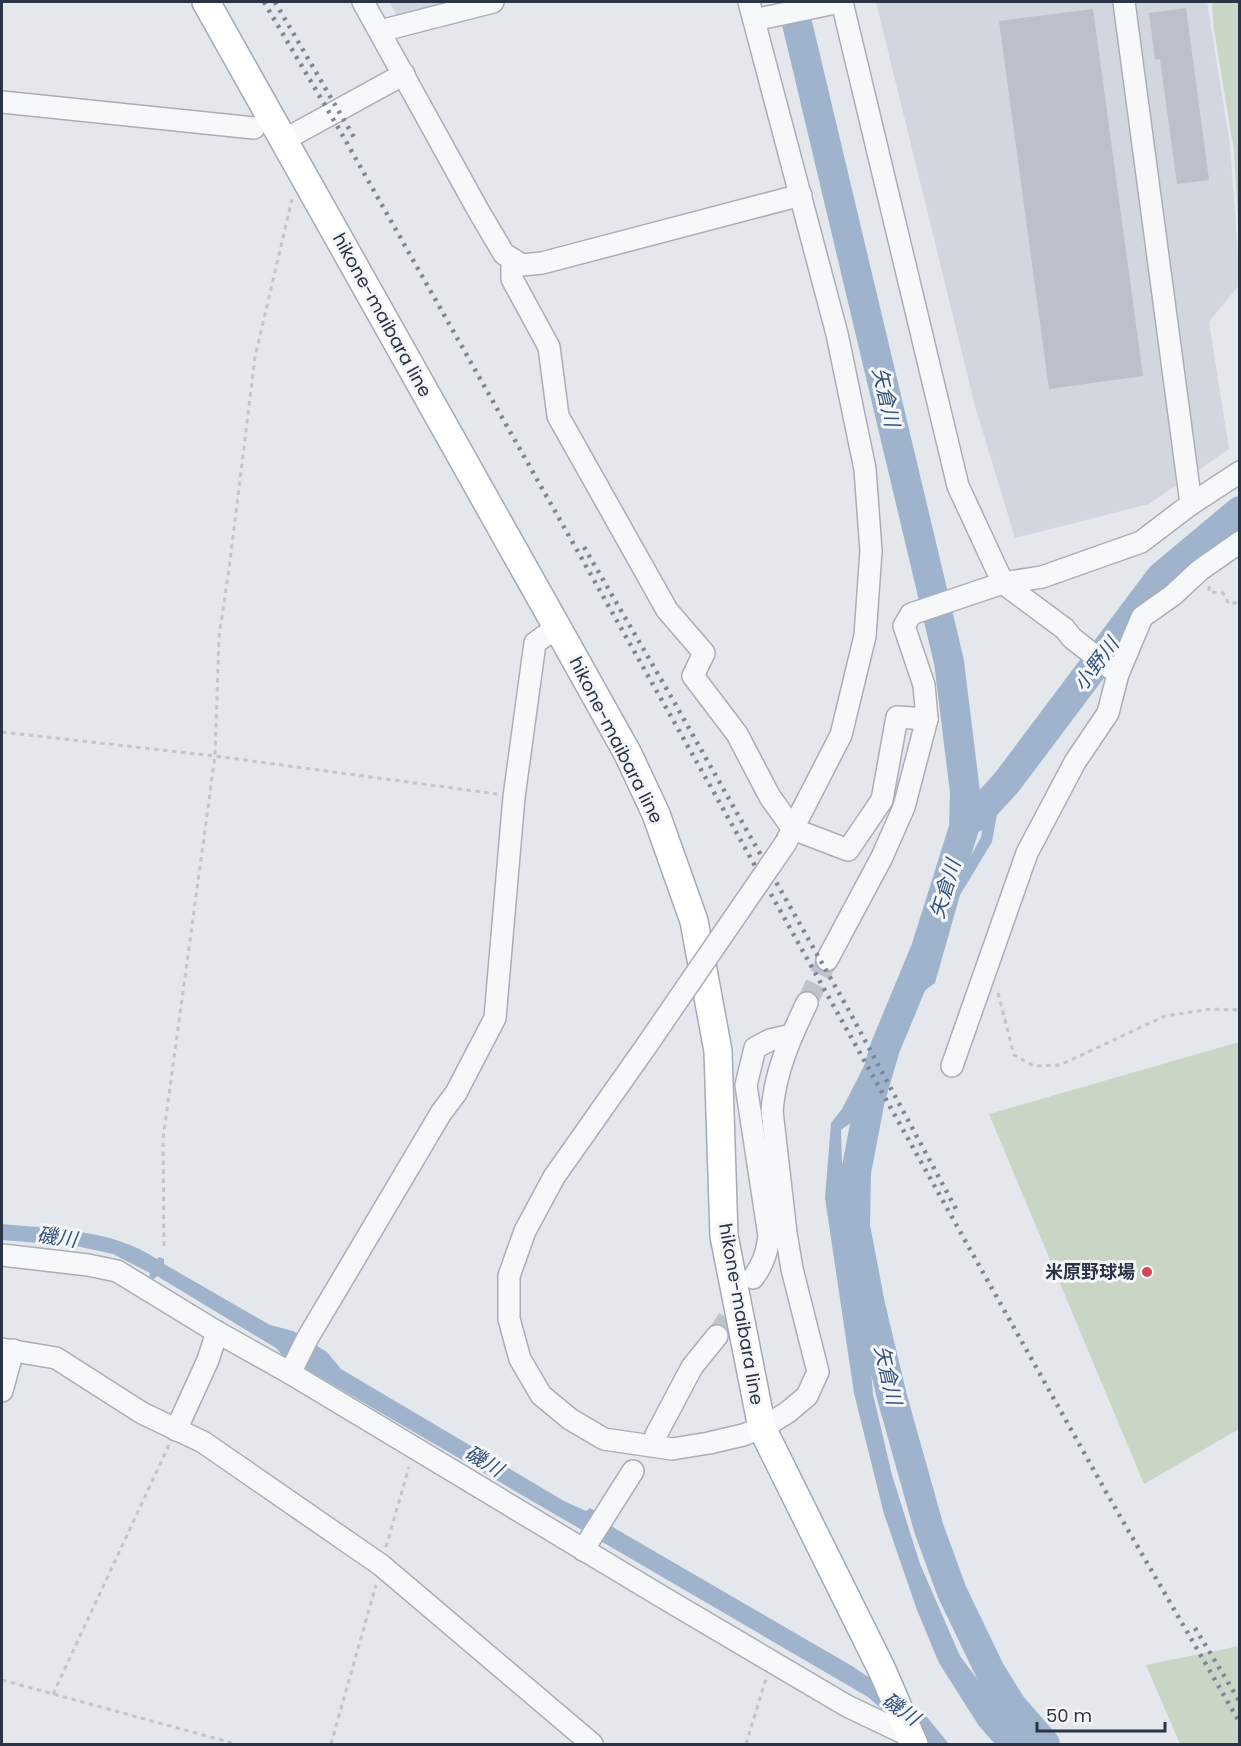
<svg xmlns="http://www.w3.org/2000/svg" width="1241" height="1746" viewBox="0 0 1241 1746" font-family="Poppins,'Noto Sans JP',sans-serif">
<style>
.built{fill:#d2d6de}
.green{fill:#c9d6c5}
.water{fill:#9fb4cc}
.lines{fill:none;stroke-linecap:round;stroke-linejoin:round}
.river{stroke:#9fb4cc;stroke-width:30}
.building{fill:#bbc0ca}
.minor-tunnel{stroke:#bfc3cb;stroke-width:21;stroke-dasharray:21 10;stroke-linecap:butt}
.minor-casing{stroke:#a9aeb7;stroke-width:24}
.major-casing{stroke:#a3abb8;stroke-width:30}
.path{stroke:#c2c5cb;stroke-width:3;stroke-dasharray:4.5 4.5;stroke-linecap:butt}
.minor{stroke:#f7f8fa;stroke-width:21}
.major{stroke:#fff;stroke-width:27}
.rail{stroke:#7d8696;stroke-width:4.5;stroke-dasharray:3 6;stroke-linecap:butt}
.minor-bridge-casing{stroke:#a9aeb7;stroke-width:24;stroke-linecap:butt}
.minor-bridge{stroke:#f7f8fa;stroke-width:21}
.poi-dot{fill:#d1495b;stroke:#f4f6f9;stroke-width:2}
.labels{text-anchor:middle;stroke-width:6;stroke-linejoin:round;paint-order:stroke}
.street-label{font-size:18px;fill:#2b3445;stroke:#f4f6f9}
.poi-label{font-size:18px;font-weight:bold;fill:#2b3445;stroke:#f4f6f9;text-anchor:end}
.water-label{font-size:20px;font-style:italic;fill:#34527a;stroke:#f4f6f9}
</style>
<rect width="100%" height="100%" fill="#e4e7ec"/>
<g class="built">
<path d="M389,2H455L397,15Z"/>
<path d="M876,2H1207L1230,145L1239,270V285L1209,322L1229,449L1149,504L1015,538L975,406Z"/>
</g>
<g class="green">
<path d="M1212,2H1239V235L1234,151L1214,30Z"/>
<path d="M1239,1042V1429L1144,1484L989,1114Z"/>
<path d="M1239,1646V1744H1180L1146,1665Z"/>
</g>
<g class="water">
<path d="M1003,781L992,842L960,895L935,983L920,994L911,1018L895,1033L860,1116L841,1130L843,1197L855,1297L868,1332L873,1394L892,1475L920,1564L960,1656L1014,1728L1030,1744H995L979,1726L939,1663L917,1610L884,1514L854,1393L825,1198L831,1123L842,1109L906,984L924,965L948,889L967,863L981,837L990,786Z"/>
<path d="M2,1224C54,1229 111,1229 157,1259L159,1257L164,1259V1264L270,1325L293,1331L327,1352L341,1369L564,1501L586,1511L590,1508L595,1511V1514L616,1529L852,1666L926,1716L949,1744H920L868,1697L299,1365L282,1355L276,1348L157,1276L154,1279L149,1278L150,1273L113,1254L76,1246L2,1240Z"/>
</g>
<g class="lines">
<g class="river">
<path d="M792,2L949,662L965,792L964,828L926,949L885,1048L870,1099L856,1172L855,1226L870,1305L892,1397L929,1529L952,1592L990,1671L1011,1705L1045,1744"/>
<path d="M975,817L1007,782L1161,577L1240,511"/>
</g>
</g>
<g class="building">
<path d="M1186,8L1209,180L1177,184L1160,59L1155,60L1149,13Z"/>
<path d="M1093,9L1143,376L1049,389L999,21Z"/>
</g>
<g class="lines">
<g class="minor-tunnel">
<path d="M807,1003L827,960"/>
<path d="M717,1336L742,1296"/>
</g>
<defs>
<g id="minor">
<path d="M363,2L478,210L504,254L522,265L542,263L801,195"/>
<path d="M749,2L837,334L865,469L871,551L865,636L841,735L787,840"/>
<path d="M842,2L958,486L1003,583L1065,629L1072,638L1118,674"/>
<path d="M1124,2L1191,504"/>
<path d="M754,20L840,2"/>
<path d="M380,31L493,2"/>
<path d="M2,102L254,128"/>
<path d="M284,140L404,74"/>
<path d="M512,259V279L549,347L558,416L667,610L704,653L693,676L737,734L770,797L793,829L848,850L882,800L897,717L927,719"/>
<path d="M827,960L882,857L904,807L927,719L924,685L904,626L911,614L1003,583L1042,577L1141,542L1191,504L1240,472"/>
<path d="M647,1045L554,1177L525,1231L509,1276V1319L520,1359L541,1395L570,1419L604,1439L672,1449L709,1443L743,1435L762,1428L788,1412L807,1396L818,1372L792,1269L786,1233L772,1111C775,1072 790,1038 807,1003"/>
<path d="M952,1066L1027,853L1075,762L1108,713L1118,674L1142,617L1173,595L1200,570L1240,542"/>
<path d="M2,1255L88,1265L117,1271L217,1332L290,1373L664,1598L847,1706L910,1736"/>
<path d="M753,1278C763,1264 767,1253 769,1236L746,1085L755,1048L770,1040L792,1035"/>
<path d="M2,1349L56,1358L142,1413L203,1442L381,1565L592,1744"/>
<path d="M290,1373L307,1339L441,1113L456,1093L495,1018L514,797L535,643L557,627"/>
<path d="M2,1391L13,1350"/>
<path d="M176,1430L208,1360L217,1332"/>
<path d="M656,1435L692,1367L717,1336"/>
<path d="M583,1550L633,1471"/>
</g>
<path id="major" d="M206,2L557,627L628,754L656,814L694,921L718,1051L724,1236L762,1428L882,1670L914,1744"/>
</defs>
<use href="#minor" class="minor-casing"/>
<use href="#major" class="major-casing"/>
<g class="path">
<path d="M1209,586V592L1223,593L1229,604L1240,602"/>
<path d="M2,732L215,756L497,794"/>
<path d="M998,993L1014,1055L1034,1066L1060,1065L1165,1016L1211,1009L1240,1010"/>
<path d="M164,1246L163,1139L215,756L219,637L229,569L255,357L292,199"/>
<path d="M386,1547L409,1467"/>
<path d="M2,1680L236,1744"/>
<path d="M53,1694L169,1445"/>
<path d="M331,1744L376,1585"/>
<path d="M746,1744L766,1679"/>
</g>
<use href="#minor" class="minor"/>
<use href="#major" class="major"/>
<g class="rail">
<path d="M264,2L339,129L712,789L1110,1499L1240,1723"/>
<path d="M275,2L355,139"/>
<path d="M584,547L669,693L848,1009L956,1209"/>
<path d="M1195,1628L1240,1702"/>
</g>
<defs>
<path id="minor-bridge" d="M647,1045L787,841"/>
</defs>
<use href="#minor-bridge" class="minor-bridge-casing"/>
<use href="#minor-bridge" class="minor-bridge"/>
</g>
<circle class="poi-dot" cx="1147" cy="1272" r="6"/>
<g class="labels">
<g class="street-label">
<text transform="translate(382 315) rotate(61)" y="6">hikone-maibara line</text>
<text transform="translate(616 740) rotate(63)" y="6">hikone-maibara line</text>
<text transform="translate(741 1314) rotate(80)" y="6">hikone-maibara line</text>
</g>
<g class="poi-label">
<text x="1135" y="1278">米原野球場</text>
</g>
<g class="water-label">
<text transform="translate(886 397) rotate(77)" y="7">矢倉川</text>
<text transform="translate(1096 664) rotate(-53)" y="7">小野川</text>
<text transform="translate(945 889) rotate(-73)" y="7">矢倉川</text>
<text transform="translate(57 1237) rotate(8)" y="7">磯川</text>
<text transform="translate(888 1375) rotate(77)" y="7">矢倉川</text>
<text transform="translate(484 1461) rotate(31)" y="7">磯川</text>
<text transform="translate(901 1709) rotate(35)" y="7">磯川</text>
</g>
</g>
<rect width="1241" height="1746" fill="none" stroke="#2b3445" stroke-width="6"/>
<path d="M1037 1722v9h128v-9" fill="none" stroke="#2b3445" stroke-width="3"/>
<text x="1046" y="1722" font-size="18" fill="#2b3445" stroke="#f4f6f9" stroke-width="4.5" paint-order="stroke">50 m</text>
</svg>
